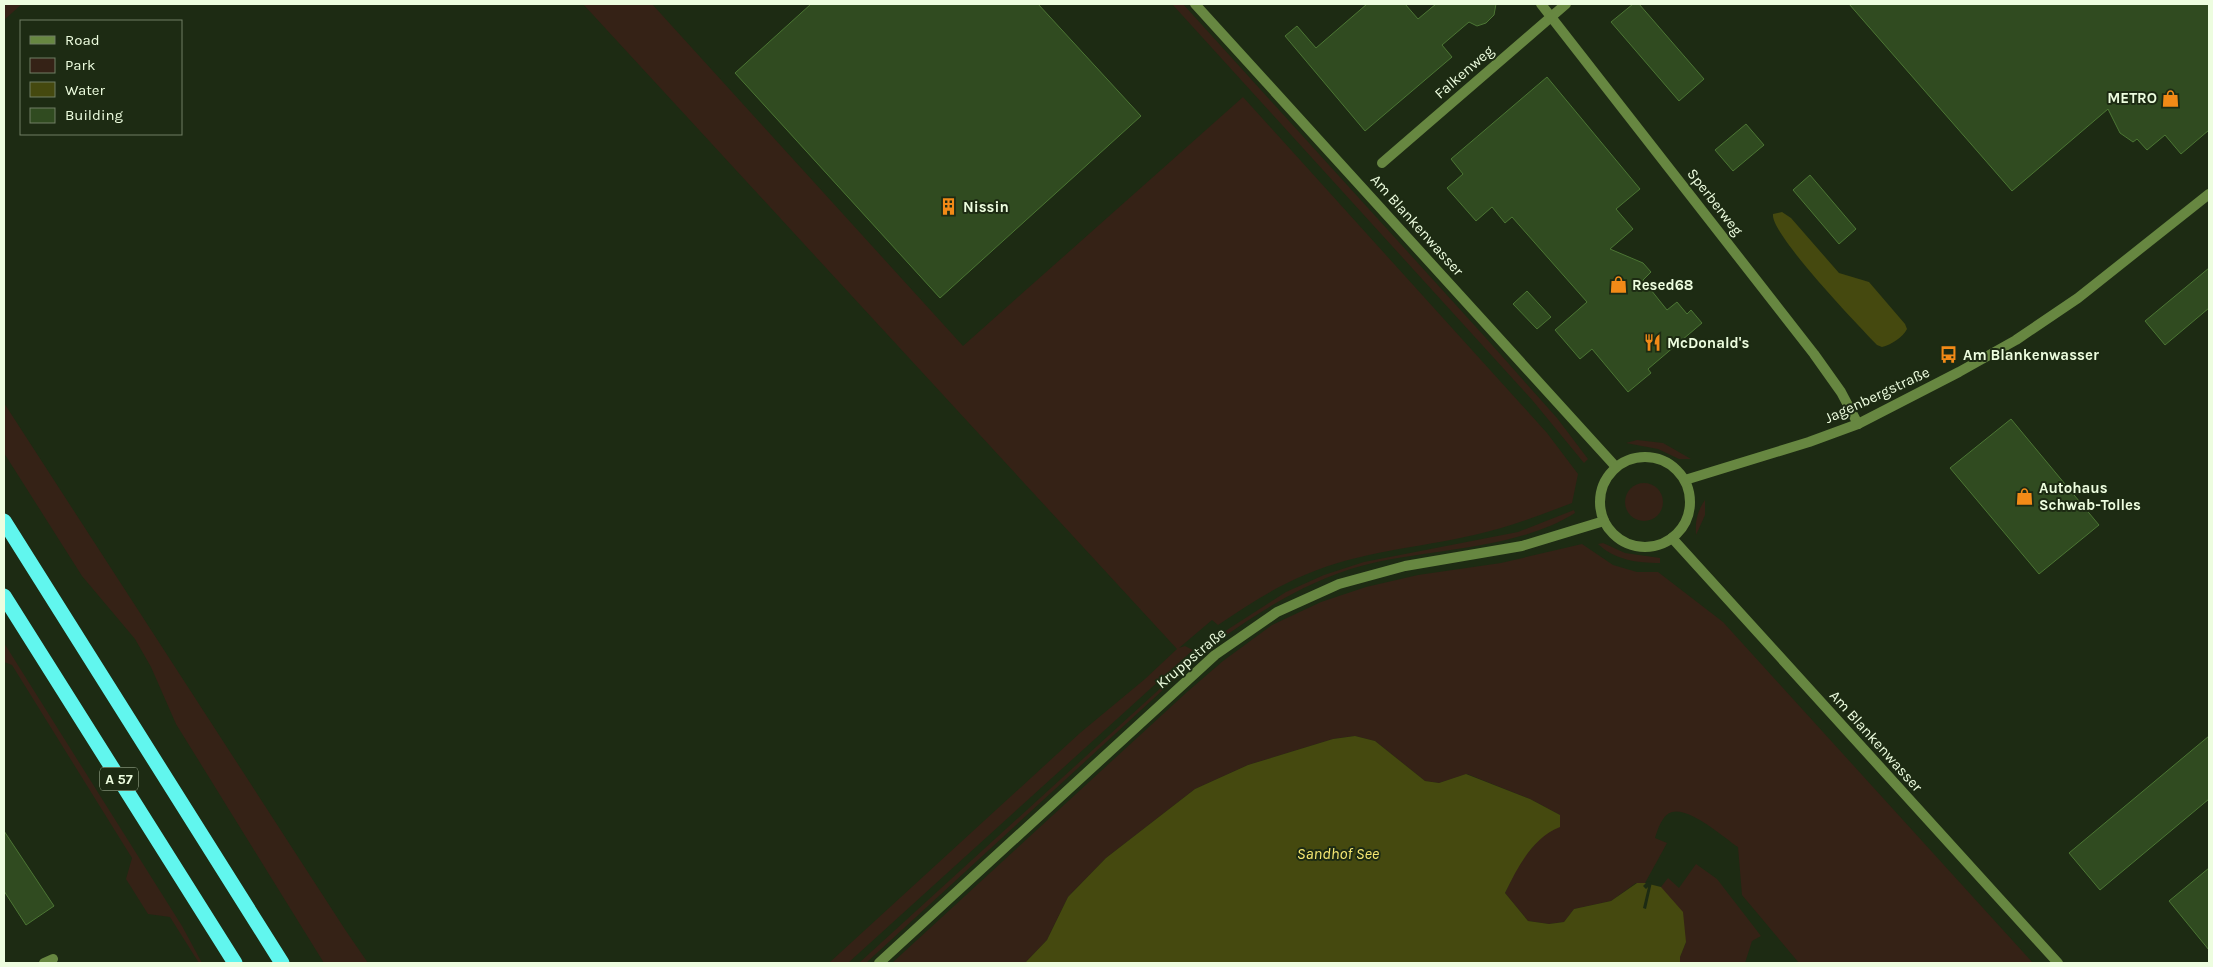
<svg xmlns="http://www.w3.org/2000/svg" width="2213" height="967" viewBox="0 0 2213 967" font-family="Karla,sans-serif">
<style>
.green{fill:#352216}
.water{fill:#45490f}
.pier{fill:#1d2b13}
.building{fill:#304b20;stroke:#4c7634}
.lines{fill:none;stroke-linecap:round;stroke-linejoin:round}
.minor{stroke:#678741;stroke-width:10}
.tertiary{stroke:#678741;stroke-width:10}
.motorway{stroke:#61f6ee;stroke-width:15}
.labels{text-anchor:middle;stroke-width:4;stroke-linejoin:round;paint-order:stroke}
.shield{fill:#1d2b13;stroke:#afbea2;stroke-width:1}
.shield-label{font-size:14px;font-weight:bold;fill:#edfddf}
.street-label{font-size:15px;fill:#edfddf;stroke:#1d2b13}
.poi-label{font-size:15px;font-weight:bold;fill:#edfddf;stroke:#1d2b13;text-anchor:start}
.water-label{font-size:16px;font-style:italic;fill:#f7e973;stroke:#1d2b13}
</style>
<rect width="100%" height="100%" fill="#1d2b13"/>
<g class="green">
<path d="M4,4H22L4,20Z"/>
<path d="M583,4H652L963,346L1243,97L1547,433L1578,474L1572,503C1540,515 1508,528 1474,535C1418,548 1361,551 1307,574C1275,587 1246,606 1218,625L1212,620L1179,648L1185,646L1193,650L848,963H829L1080,733L1145,679L1177,649Z"/>
<path d="M1172,4H1183L1485,337L1557,418L1588,459L1584,463L1533,401Z"/>
<path d="M4,403L346,931L368,963H324L176,724L151,667L135,639L82,576L4,453Z"/>
<path d="M1637,440L1663,443L1691,459H1679L1658,449L1626,443Z"/>
<circle cx="1644" cy="502" r="19"/>
<path d="M1705,500V515L1696,535C1695,521 1697,512 1705,500Z"/>
<path d="M1574,510L1575,513C1514,551 1429,548 1361,566C1310,580 1265,608 1222,638L1216,637L1286,592L1324,575L1364,562L1518,532Z"/>
<path d="M1603,543L1625,553L1660,558V563C1637,563 1615,560 1598,544Z"/>
<path d="M1582,544L1613,565L1637,572H1658L1723,622L2033,963H1799L1742,895L1738,847C1723,837 1690,807 1672,812C1662,815 1658,829 1655,838L1667,843L1645,883H1636L1611,901L1574,909L1564,922L1549,924L1528,921L1505,893L1520,862L1560,815L1530,799L1467,774L1439,783L1425,781L1375,741L1355,736L1333,739L1248,765L1195,789L1106,858L1068,897L1047,940L1025,963H892L1187,692L1223,661L1272,625L1321,602L1366,587L1418,575L1501,563Z"/>
<path d="M4,643L182,926L202,963H199L170,917L148,914L126,879L132,858L12,665L4,662Z"/>
<path d="M1175,675L1177,677L866,963H859Z"/>
<path d="M1696,864L1717,879L1761,936L1752,941L1745,963H1680V957L1686,942L1661,887L1668,878L1679,888Z"/>
</g>
<g class="water">
<path d="M1782,212L1791,218L1839,273L1869,282L1905,324L1907,329C1903,337 1891,345 1882,347L1877,345C1859,326 1770,234 1773,214Z"/>
<path d="M1355,736L1375,741L1425,781L1439,783L1466,774L1530,799L1560,815V827C1532,838 1518,867 1505,893L1528,921L1549,924L1564,922L1574,909L1611,901L1637,883H1645L1661,887L1683,912L1686,942L1680,957V963H1025L1047,940L1068,897L1106,858L1195,789L1248,765L1333,739Z"/>
</g>
<path class="pier" d="M1648,881L1652,882L1646,909L1643,908L1648,887L1646,889L1643,886Z"/>
<g class="building">
<path d="M811,4H1038L1141,116L940,298L735,73Z"/>
<path d="M1367,4H1405L1418,19L1436,4H1496L1494,15L1486,23L1477,26L1469,22L1442,45L1452,57L1365,131L1285,36L1297,26L1316,48Z"/>
<path d="M1633,4H1639L1704,79L1679,101L1611,22Z"/>
<path d="M1849,4H2209V130L2181,154L2165,135L2147,150L2137,139L2133,142L2120,133L2108,109L2012,191Z"/>
<path d="M1547,77L1640,189L1616,209L1633,229L1610,249L1643,263L1651,272L1643,280L1667,310L1677,302L1687,314L1691,310L1702,323L1648,369L1651,373L1628,392L1592,349L1580,359L1555,330L1587,302L1512,217L1505,223L1492,207L1476,221L1447,188L1463,174L1451,159Z"/>
<path d="M1746,124L1764,145L1733,171L1715,150Z"/>
<path d="M1810,175L1856,229L1839,244L1793,190Z"/>
<path d="M2209,268V308L2165,345L2145,321Z"/>
<path d="M1527,291L1551,317L1537,329L1513,304Z"/>
<path d="M2011,419L2099,525L2039,574L1950,468Z"/>
<path d="M2209,736V799L2100,890L2069,853Z"/>
<path d="M4,831L54,906L26,925L4,891Z"/>
<path d="M2209,868V950L2169,901Z"/>
</g>
<g class="lines">
<g class="minor">
<path d="M1541,4L1814,354L1841,392L1858,424"/>
<path d="M1382,163L1566,4"/>
<path d="M44,963L53,959"/>
</g>
<g class="tertiary">
<path d="M1195,4L1616,467"/>
<circle cx="1645" cy="502" r="45"/>
<path d="M1685,480L1809,442L1858,424L1959,372L2016,340L2078,298L2209,194"/>
<path d="M1672,538L2058,963"/>
<path d="M879,963L1215,655L1277,612L1339,584L1405,566L1522,546L1604,521"/>
</g>
<g class="motorway">
<path d="M4,521L282,963"/>
<path d="M4,596L235,963"/>
</g>
</g>
<defs>
<symbol id="shop-bare" viewBox="-9 -9 18 18"><path d="M-5-2.5h2.3a2.7 3.5 0 0 1 5.4 0H5L5.5 6h-11ZM-1.5-2.5h3a1.5 2.3 0 0 0-3 0Z" fill="#f28a17" stroke="#1d2b13" stroke-width="2.5" paint-order="stroke"/></symbol>
<symbol id="building-bare" viewBox="-9 -9 18 18"><path d="M-4-6H4V6H1V3H-1V6H-4ZM-2.5-4.3h1.7v1.8h-1.7ZM.8-4.3h1.7v1.8H.8ZM-2.5-1h1.7V.8h-1.7ZM.8-1h1.7V.8H.8Z" fill="#f28a17" stroke="#1d2b13" stroke-width="2.5" paint-order="stroke"/></symbol>
<symbol id="restaurant-bare" viewBox="-9 -9 18 18"><path d="M-5-6h1v4h1v-4h1v4h1v-4h1v5L-1.5 .5V6h-2V.5L-5-1ZM5-6V6H3V1.5H1.5Q1.5-4 5-6Z" fill="#f28a17" stroke="#1d2b13" stroke-width="2.5" paint-order="stroke"/></symbol>
<symbol id="bus-bare" viewBox="-9 -9 18 18"><path d="M-5-6H5V4H4V6H2V4H-2V6H-4V4H-5ZM-3.5-4V0h7V-4ZM-3.5 1.2v1.5H-2V1.2ZM2 1.2v1.5H3.5V1.2Z" fill="#f28a17" stroke="#1d2b13" stroke-width="2.5" paint-order="stroke"/></symbol>
</defs>
<g fill-rule="evenodd">
<use href="#shop-bare" x="2158" y="86" width="25" height="25"/>
<use href="#building-bare" x="936" y="194" width="25" height="25"/>
<use href="#shop-bare" x="1606" y="272" width="25" height="25"/>
<use href="#restaurant-bare" x="1640" y="330" width="25" height="25"/>
<use href="#bus-bare" x="1936" y="342" width="25" height="25"/>
<use href="#shop-bare" x="2012" y="484" width="25" height="25"/>
</g>
<g class="labels">
<rect class="shield" x="100" y="767.5" width="38" height="23" rx="4"/>
<g class="shield-label">
<text x="119" y="784">A 57</text>
</g>
<g class="street-label">
<text transform="translate(1464 72) rotate(-41)" y="5">Falkenweg</text>
<text transform="translate(1715 202) rotate(52)" y="5">Sperberweg</text>
<text transform="translate(1417 225) rotate(48)" y="5">Am Blankenwasser</text>
<text transform="translate(1877 395) rotate(-25)" y="5">Jagenbergstraße</text>
<text transform="translate(1191 658) rotate(-40)" y="5">Kruppstraße</text>
<text transform="translate(1876 741) rotate(48)" y="5">Am Blankenwasser</text>
</g>
<g class="poi-label">
<text x="2157" y="103" text-anchor="end">METRO</text>
<text x="963" y="212">Nissin</text>
<text x="1632" y="290">Resed68</text>
<text x="1667" y="348">McDonald's</text>
<text x="1963" y="360">Am Blankenwasser</text>
<text x="2039" y="493">Autohaus<tspan x="2039" dy="17">Schwab-Tolles</tspan></text>
</g>
<g class="water-label">
<text x="1338" y="859">Sandhof See</text>
</g>
</g>
<rect width="2213" height="967" fill="none" stroke="#edfddf" stroke-width="10"/>
<rect x="20" y="20" width="162" height="115" fill="#1d2b13" stroke="#707f65"/>
<rect x="30" y="36" width="25" height="8" fill="#678741" stroke="#707f65"/>
<text x="65" y="45" font-size="15" fill="#edfddf">Road</text>
<rect x="30" y="58" width="25" height="15" fill="#352216" stroke="#707f65"/>
<text x="65" y="70" font-size="15" fill="#edfddf">Park</text>
<rect x="30" y="82" width="25" height="15" fill="#45490f" stroke="#707f65"/>
<text x="65" y="95" font-size="15" fill="#edfddf">Water</text>
<rect x="30" y="108" width="25" height="15" fill="#304b20" stroke="#707f65"/>
<text x="65" y="120" font-size="15" fill="#edfddf">Building</text>
</svg>
